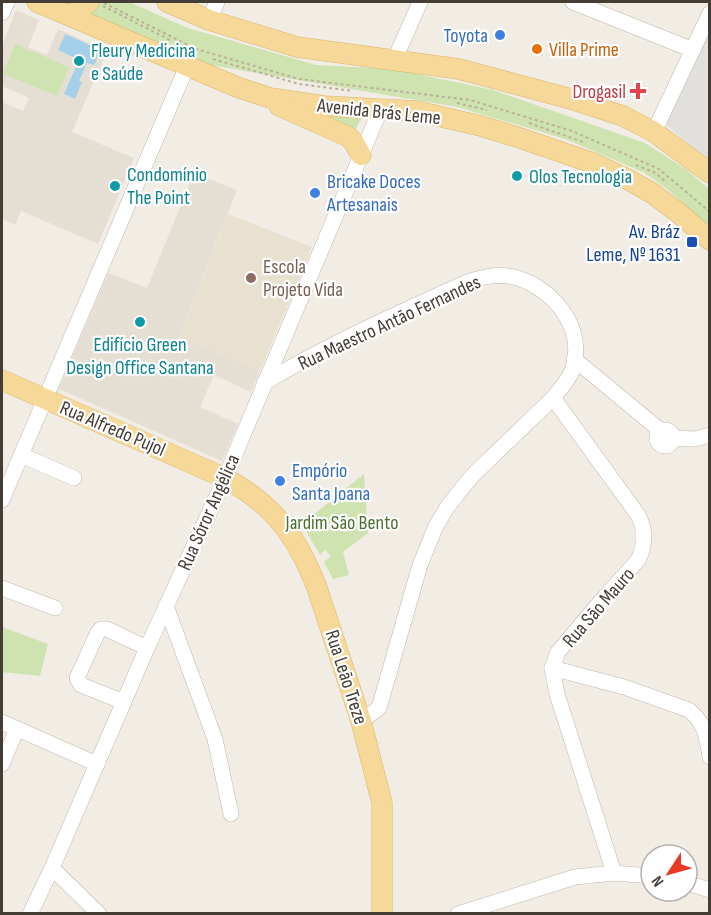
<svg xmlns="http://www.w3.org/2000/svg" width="711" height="915" viewBox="0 0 711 915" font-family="'Sofia Sans Condensed',sans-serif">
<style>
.residential{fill:#e5dfd3}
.education{fill:#e9e1d0}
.green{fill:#cee3b0}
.parking{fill:#e2e0dd}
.water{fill:#a5d0ea}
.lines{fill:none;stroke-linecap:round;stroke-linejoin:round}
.minor-casing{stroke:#bfb7ab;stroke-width:16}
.major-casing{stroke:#dab56a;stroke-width:21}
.path{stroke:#bcaf9b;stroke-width:2;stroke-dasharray:3 3;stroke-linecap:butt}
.minor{stroke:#fff;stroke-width:15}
.major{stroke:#f6d899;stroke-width:20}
.shop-dot{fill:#3f7fe0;stroke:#fff;stroke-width:2}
.food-dot{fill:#e8710a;stroke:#fff;stroke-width:2}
.culture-dot{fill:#0f9aa8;stroke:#fff;stroke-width:2}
.health-dot{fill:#e0444e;stroke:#fff;stroke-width:2}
.transit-dot{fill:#1a4fb4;stroke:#fff;stroke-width:2}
.education-dot{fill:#8d6e63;stroke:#fff;stroke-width:2}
.labels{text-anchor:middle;stroke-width:4.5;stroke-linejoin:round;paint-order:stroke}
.shop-label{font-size:20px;fill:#366cbe;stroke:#fff;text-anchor:start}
.food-label{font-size:20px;fill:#c56008;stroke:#fff;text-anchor:start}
.culture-label{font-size:20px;fill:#0d838f;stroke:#fff;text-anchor:start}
.health-label{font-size:20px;fill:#be3a42;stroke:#fff;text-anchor:end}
.street-label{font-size:20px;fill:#433d35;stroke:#fff}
.transit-label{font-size:20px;fill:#164399;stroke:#fff;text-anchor:end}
.education-label{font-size:20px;fill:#785e54;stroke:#fff;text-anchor:start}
.park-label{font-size:20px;fill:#49702d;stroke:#fff}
</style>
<rect width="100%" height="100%" fill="#f1ede5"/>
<g class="residential">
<path d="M16,10L39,20L28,47L47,55L58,29L107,51L72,132L134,158L98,244L21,211L15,225L2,219V102L23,111L29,98L2,86V46Z"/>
<path d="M194,173L237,190L179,337L260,371L251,392L214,375L200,407L238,424L222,461L59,389L108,273L147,288Z"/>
</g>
<path class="education" d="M228,214L312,247L260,371L179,338Z"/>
<g class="green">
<path d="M58,2H129L188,28L316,65L393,69L493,90L645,143L687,170L709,189V226L667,189L643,172L565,139L457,107L193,62Z"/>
<path d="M15,44L69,67L57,96L3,74Z"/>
<path d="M289,108L363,113L355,132Z"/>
<path d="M364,474L368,533L343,552L349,575L333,579L324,562L331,556L325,550L320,555L302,524Z"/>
<path d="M2,627L48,644L40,676L2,672Z"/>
</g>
<path class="parking" d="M709,31V162L664,123Z"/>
<path class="water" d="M65,34L101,50L94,65L87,63L79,81L82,82L75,99L64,94L79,60L58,50Z"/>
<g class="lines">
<defs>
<g id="minor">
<path d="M573,2L693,50"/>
<path d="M2,13L7,2"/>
<path d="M209,20L217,2"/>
<path d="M395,59L420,2"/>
<path d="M654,132L710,13"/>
<path d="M574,359L661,431"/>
<path d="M264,383C329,344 398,313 467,282C480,278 493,274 508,276C550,283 588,327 572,371C568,381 560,389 553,398L472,476L448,506L436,526L420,565L379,708L361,721"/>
<path d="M553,398L638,515C646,530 646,544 638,560L601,601L558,652L552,668L557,694L614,873"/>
<circle cx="665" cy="438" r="8"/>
<path d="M672,438L695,439L710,435"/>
<path d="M21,455L74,478"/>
<path d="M2,500L187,66"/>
<path d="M2,588L55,608"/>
<path d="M166,606L215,739L231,814"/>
<path d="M552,668L624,687L689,710C705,723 707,738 710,757"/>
<path d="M124,702L81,685L77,678L98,632L101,629H107L147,648"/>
<path d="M2,722L97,764"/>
<path d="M2,764L17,729"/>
<path d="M52,868L99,914"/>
<path d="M687,883L710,890"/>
<path d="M30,914L52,868L147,648L225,478L381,108"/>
<path d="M458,914L575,877L614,873L651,876"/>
</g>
<g id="major">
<path d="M37,2L237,87L270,98L324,106L416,111L481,126L523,139L593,163L629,180L652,193L680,214L710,240"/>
<path d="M167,2L209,20L297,47L459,69L571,99L623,116L654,132L710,173"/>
<path d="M69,15L79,11L89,2"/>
<path d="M279,106L347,136L353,141L361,155"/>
<path d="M2,380L225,478C274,505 297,536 317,588L361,721L382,803V914"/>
</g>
</defs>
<use href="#minor" class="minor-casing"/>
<use href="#major" class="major-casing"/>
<g class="path">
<path d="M104,3L196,49L299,79L470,100L572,131L659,169L710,212"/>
<path d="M103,6L170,40"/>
<path d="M213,59L299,84L353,91"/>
<path d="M457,103L487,110"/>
<path d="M529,123L586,143"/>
<path d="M636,165L656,173L667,183"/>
</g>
<use href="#minor" class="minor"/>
<use href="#major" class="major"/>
</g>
<g class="shop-dot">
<circle cx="500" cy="35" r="6"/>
<circle cx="315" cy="193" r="6"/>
<circle cx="280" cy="481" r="6"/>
</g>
<circle class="food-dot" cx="537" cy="49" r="6"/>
<g class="culture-dot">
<circle cx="79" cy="61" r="6"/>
<circle cx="517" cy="176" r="6"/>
<circle cx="115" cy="186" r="6"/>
<circle cx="140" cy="322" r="6"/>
</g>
<path class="health-dot" d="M635 82h6v6h6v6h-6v6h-6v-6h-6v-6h6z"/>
<rect class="transit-dot" x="686" y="236" width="12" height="12" rx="3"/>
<circle class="education-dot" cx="251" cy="278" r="6"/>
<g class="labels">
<g class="shop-label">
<text x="488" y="42" text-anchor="end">Toyota</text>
<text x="327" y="188">Bricake Doces<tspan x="327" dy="23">Artesanais</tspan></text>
<text x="292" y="477">Empório<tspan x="292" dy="23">Santa Joana</tspan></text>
</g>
<g class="food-label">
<text x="549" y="56">Villa Prime</text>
</g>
<g class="culture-label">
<text x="91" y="57">Fleury Medicina<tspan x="91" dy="23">e Saúde</tspan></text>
<text x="127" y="181">Condomínio<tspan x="127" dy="23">The Point</tspan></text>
<text x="529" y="183">Olos Tecnologia</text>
<text x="140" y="351" text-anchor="middle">Edifício Green<tspan x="140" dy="23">Design Office Santana</tspan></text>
</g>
<g class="health-label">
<text x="626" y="98">Drogasil</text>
</g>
<g class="street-label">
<text transform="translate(379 111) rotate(6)" y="7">Avenida Brás Leme</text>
<text transform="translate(389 322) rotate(-25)" y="7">Rua Maestro Antão Fernandes</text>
<text transform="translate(113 428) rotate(23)" y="7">Rua Alfredo Pujol</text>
<text transform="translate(208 512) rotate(-66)" y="7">Rua Sóror Angélica</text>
<text transform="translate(598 607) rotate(-49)" y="7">Rua São Mauro</text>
<text transform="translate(347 677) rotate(72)" y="7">Rua Leão Treze</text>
</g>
<g class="transit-label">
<text x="680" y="238">Av. Bráz<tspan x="680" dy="23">Leme, Nº 1631</tspan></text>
</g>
<g class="education-label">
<text x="263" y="273">Escola<tspan x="263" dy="23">Projeto Vida</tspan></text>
</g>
<g class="park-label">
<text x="342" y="529">Jardim São Bento</text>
</g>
</g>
<rect width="711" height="915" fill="none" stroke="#433d35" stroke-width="6"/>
<g transform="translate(669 873) rotate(234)"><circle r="28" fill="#ffffff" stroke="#b4b1ae" stroke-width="1.5"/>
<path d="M0-4.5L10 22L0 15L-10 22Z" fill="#ea3a23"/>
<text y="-9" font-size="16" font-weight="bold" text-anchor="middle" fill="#433d35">N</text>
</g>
</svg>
